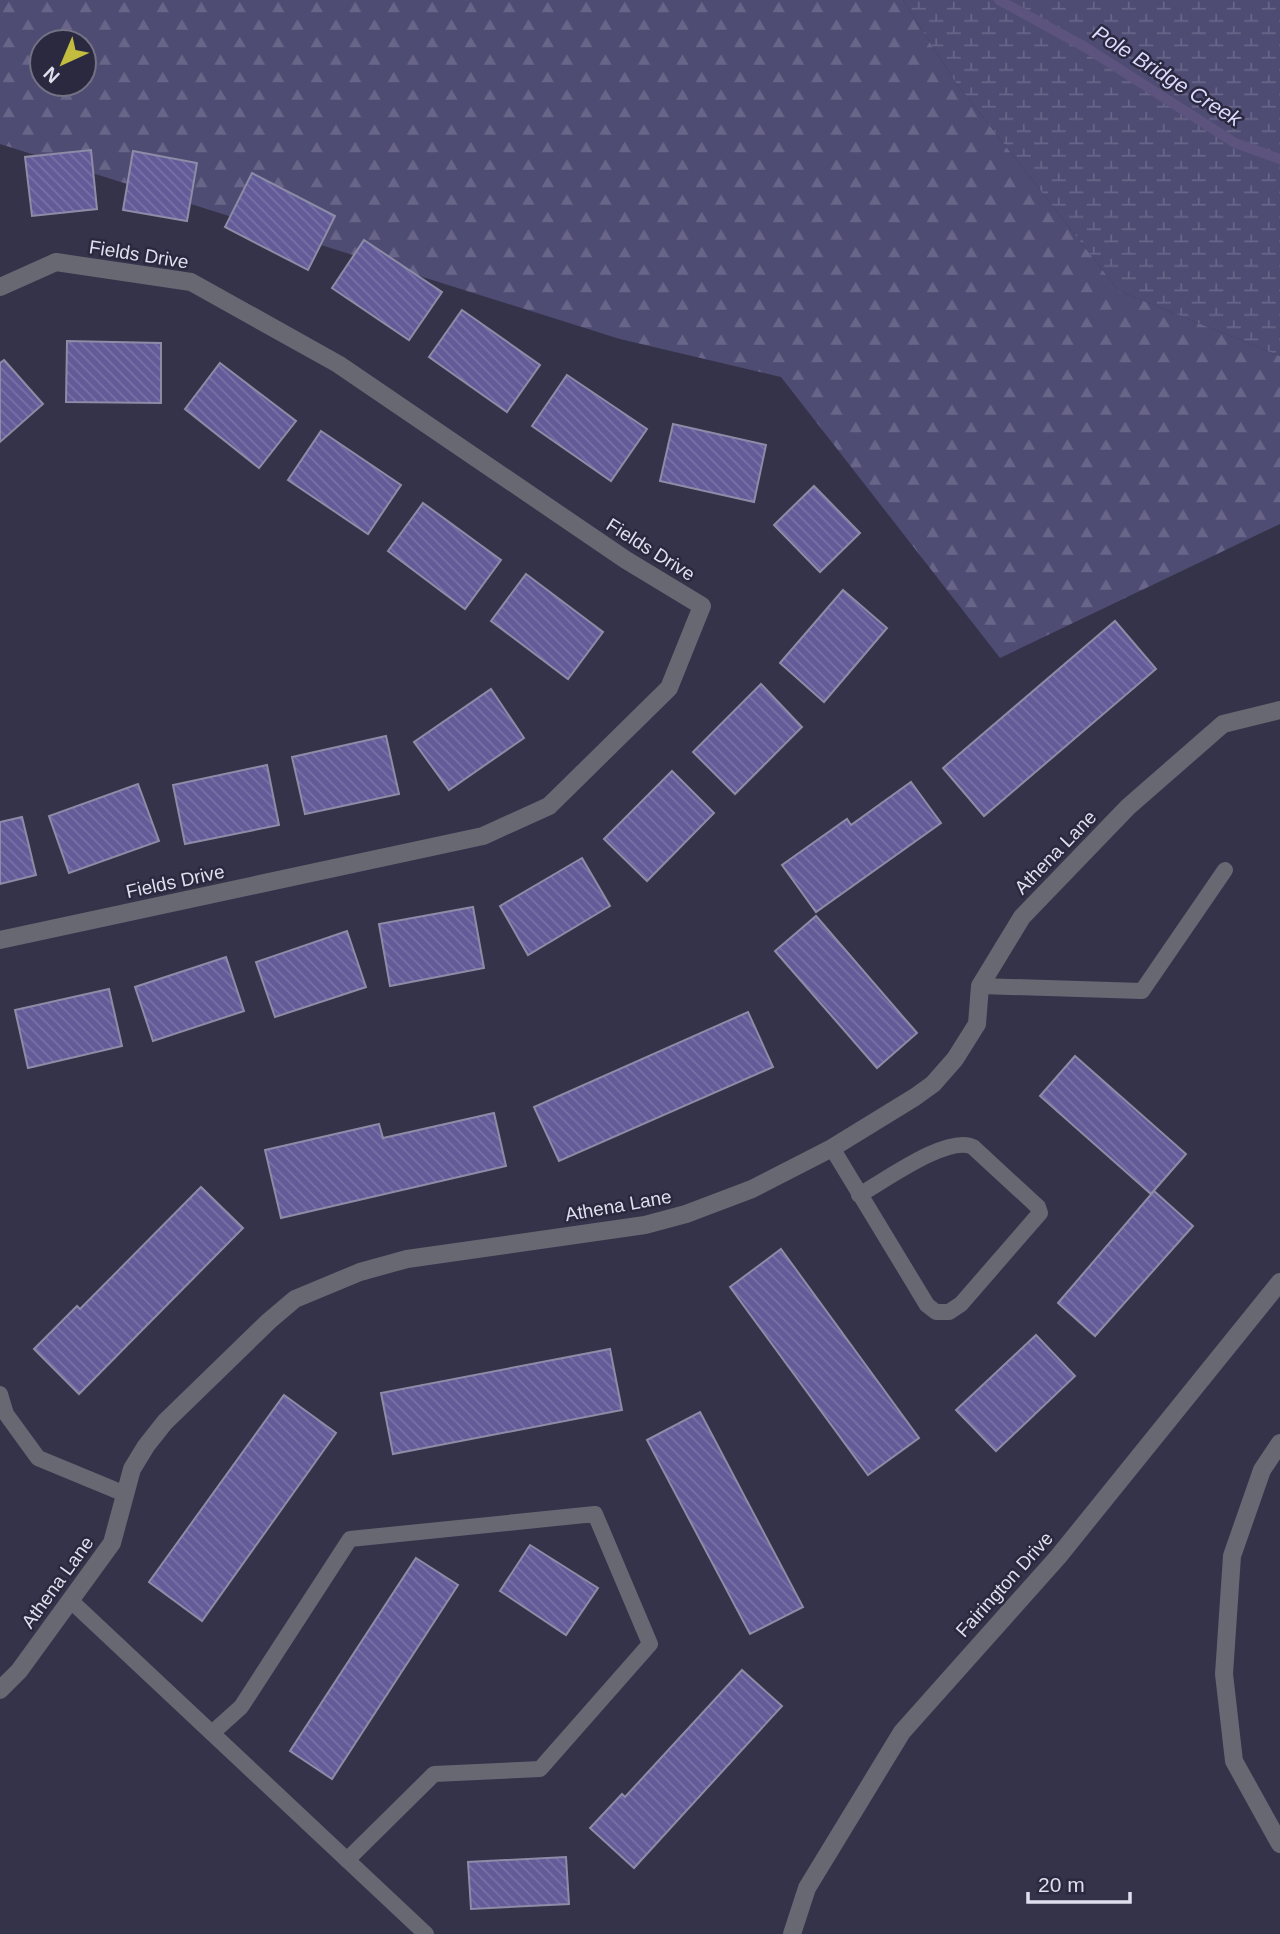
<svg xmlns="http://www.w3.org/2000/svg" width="1280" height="1934" viewBox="0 0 1280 1934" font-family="Arial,sans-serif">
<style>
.forest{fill:url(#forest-firs);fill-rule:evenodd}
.wetland{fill:url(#wetland-marsh)}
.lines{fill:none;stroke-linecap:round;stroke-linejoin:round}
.stream{stroke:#5c547e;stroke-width:10}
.building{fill:url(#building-back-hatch);stroke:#8d8ca7;stroke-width:2}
.lane{stroke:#686873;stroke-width:16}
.street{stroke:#686873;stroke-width:18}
.labels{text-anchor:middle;stroke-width:5;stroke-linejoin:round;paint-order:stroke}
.street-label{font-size:19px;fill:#dfdfed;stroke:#2b293f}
.water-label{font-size:21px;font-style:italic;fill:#dbd9fe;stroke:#2b293f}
</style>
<defs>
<pattern id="forest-firs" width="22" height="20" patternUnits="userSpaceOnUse" patternTransform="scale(1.75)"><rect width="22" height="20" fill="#4f4c74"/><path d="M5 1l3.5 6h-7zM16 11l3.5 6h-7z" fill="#686588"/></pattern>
<pattern id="wetland-marsh" width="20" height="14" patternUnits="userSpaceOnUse" patternTransform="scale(1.75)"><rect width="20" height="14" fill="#4f4c74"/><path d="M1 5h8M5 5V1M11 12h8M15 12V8" fill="none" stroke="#686588"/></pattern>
<pattern id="building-back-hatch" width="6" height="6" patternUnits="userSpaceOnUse" patternTransform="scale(1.75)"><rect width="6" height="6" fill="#625b98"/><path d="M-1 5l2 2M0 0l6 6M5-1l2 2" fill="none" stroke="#7872a7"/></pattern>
</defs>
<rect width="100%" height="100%" fill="#35334a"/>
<path class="forest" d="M0,0H903L954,80L1119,291L1280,356V524L1000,658L781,377L620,339L0,144ZM42,42H84V84H42Z"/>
<path class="wetland" d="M903,0H1280V356L1119,291L954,80Z"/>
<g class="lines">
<path class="stream" d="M999,0L1085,47L1235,143L1280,159"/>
</g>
<g class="building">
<path d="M91,150L97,209L32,216L25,157Z"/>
<path d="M133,151L197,163L187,221L123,210Z"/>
<path d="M252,173L335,216L308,270L225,227Z"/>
<path d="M364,240L442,292L409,340L332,288Z"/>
<path d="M462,310L540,365L507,412L429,357Z"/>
<path d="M67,341L161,343V403L66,402Z"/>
<path d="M4,360L43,404L0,442V363Z"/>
<path d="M220,363L296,421L259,468L185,409Z"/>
<path d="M567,375L647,429L611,481L532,426Z"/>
<path d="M673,424L766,445L754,502L660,481Z"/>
<path d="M321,431L401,485L368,534L288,480Z"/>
<path d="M814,486L860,533L820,572L774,525Z"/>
<path d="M423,503L501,560L465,609L388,551Z"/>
<path d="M526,574L603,632L568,679L491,621Z"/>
<path d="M843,590L887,628L824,702L780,663Z"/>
<path d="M1115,621L1156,669L984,816L943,768Z"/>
<path d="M761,684L802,727L735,794L693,752Z"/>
<path d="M491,689L524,738L449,790L414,742Z"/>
<path d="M386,736L399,794L305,814L292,757Z"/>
<path d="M267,765L279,825L185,844L173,785Z"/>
<path d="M672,771L714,813L647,881L604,839Z"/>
<path d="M911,782L941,823L816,912L782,865L847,819L851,825Z"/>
<path d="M138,784L159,841L69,873L49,816Z"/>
<path d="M22,817L36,875L0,884V822Z"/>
<path d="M582,858L610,906L528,955L500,906Z"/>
<path d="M473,907L484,968L390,986L379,924Z"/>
<path d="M816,916L917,1033L877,1068L775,951Z"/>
<path d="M347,931L366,987L275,1017L256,962Z"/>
<path d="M226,957L244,1011L153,1041L135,987Z"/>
<path d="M109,989L122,1046L28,1068L15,1010Z"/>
<path d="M748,1012L773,1067L559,1161L534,1107Z"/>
<path d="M1075,1056L1186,1154L1151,1194L1040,1096Z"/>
<path d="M494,1113L506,1166L281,1218L265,1150L379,1124L383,1138Z"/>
<path d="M201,1187L243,1228L79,1394L34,1349L77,1306L80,1309Z"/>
<path d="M1154,1191L1193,1226L1095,1336L1058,1303Z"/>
<path d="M781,1249L919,1438L868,1475L730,1287Z"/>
<path d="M1036,1335L1075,1376L996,1451L956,1410Z"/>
<path d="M610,1349L622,1410L393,1454L381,1393Z"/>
<path d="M284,1395L336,1433L202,1621L149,1582Z"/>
<path d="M700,1412L803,1607L750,1634L647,1440Z"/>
<path d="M530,1545L598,1588L566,1635L500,1591Z"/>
<path d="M416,1558L458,1585L332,1779L290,1751Z"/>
<path d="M742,1670L782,1706L634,1868L590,1828L622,1794L625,1797Z"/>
<path d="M566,1857L569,1904L471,1909L468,1862Z"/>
</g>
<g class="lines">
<g class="lane">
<path d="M980,986L1142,991L1225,870"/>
<path d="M832,1148L927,1305L936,1312H949L961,1304L1040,1213L1038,1207L973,1147C948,1134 883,1182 859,1195"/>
<path d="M0,1394L6,1414L38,1458L125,1494"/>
<path d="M70,1600L426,1934"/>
<path d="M212,1733L241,1707L350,1539L595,1514L650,1644L540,1769L434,1774L347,1860"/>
</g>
<g class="street">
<path d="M0,287L56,262L191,282L338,364L626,560L702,606L669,688L549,806L483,836L0,940"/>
<path d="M1280,1443L1262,1470L1232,1556L1224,1674L1234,1761L1280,1844"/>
<path d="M0,1690L19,1671L112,1543L132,1469L146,1446L165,1422L269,1321L295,1299L360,1272L407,1259L645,1225L686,1214L752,1189L832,1148L915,1097L933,1084L955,1059L977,1024L980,986L1022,917L1128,807L1223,724L1280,710"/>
<path d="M792,1934L807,1888L902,1732L1058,1557L1280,1282"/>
</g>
</g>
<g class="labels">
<g class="street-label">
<text transform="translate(139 254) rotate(9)" y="7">Fields Drive</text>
<text transform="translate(651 549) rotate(32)" y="7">Fields Drive</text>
<text transform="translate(1055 852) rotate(-46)" y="7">Athena Lane</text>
<text transform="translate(175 881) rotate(-12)" y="7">Fields Drive</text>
<text transform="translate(618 1205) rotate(-10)" y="7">Athena Lane</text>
<text transform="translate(57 1582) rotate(-54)" y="7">Athena Lane</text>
<text transform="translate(1004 1584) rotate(-48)" y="7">Fairington Drive</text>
</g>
<g class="water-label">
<text transform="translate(1167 76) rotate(32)" y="7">Pole Bridge Creek</text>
</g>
</g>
<g transform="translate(63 63) rotate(224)"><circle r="33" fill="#2b293f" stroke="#737285" stroke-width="2"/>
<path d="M0-5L12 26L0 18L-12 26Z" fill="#c2bd3f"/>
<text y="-10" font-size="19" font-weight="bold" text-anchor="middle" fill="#dfdfed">N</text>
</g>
<path d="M1028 1892v10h102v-10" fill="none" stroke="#dfdfed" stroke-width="3.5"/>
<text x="1038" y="1892" font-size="21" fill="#dfdfed" stroke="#2b293f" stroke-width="5" paint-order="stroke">20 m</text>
</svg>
